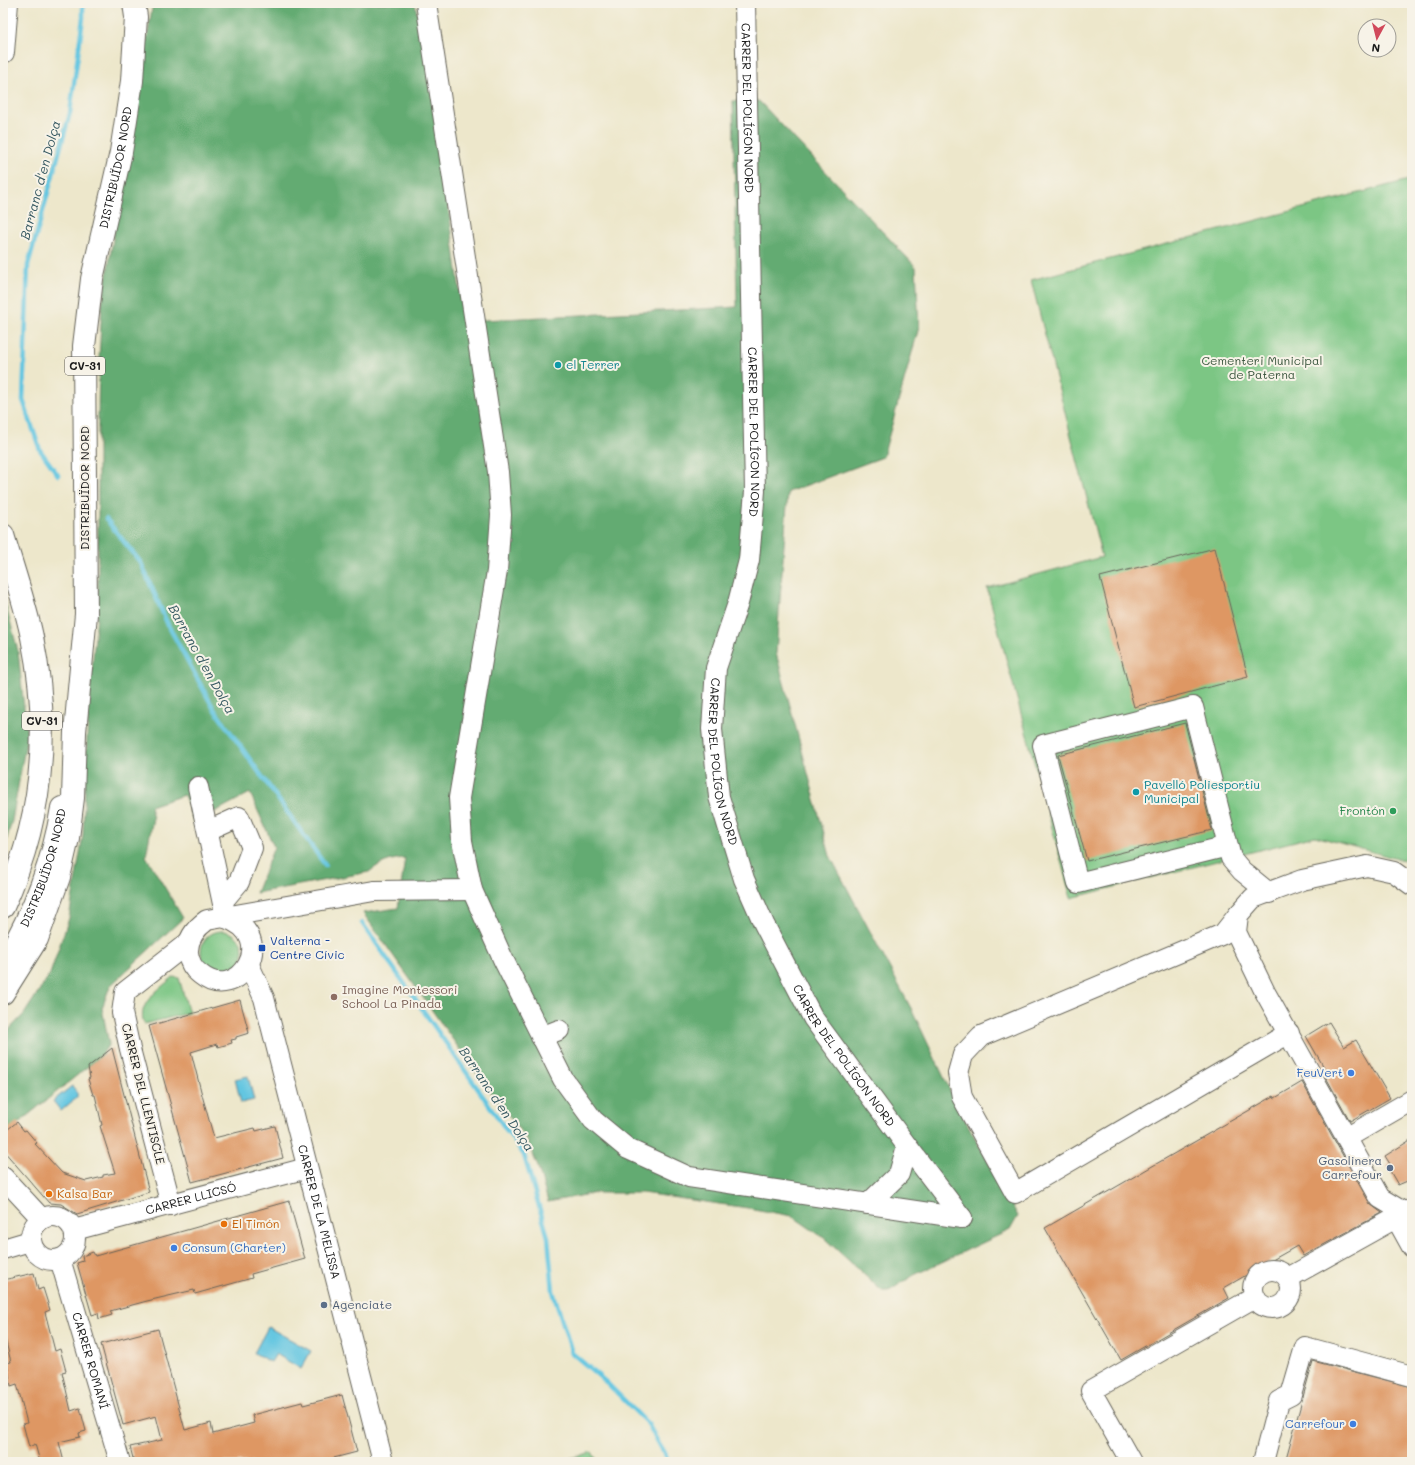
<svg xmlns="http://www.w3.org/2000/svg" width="1415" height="1465" viewBox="0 0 1415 1465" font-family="Mali,sans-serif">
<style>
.green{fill:#7bc684;stroke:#4c7150}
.forest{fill:#64ab72;stroke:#406447}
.water{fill:#63c6e1;stroke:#40717e}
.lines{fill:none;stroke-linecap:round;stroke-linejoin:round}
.stream{stroke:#63c6e1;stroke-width:4.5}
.building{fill:#de9764}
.minor-casing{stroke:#656359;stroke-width:22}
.major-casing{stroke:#656359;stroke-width:24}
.highway-casing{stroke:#656359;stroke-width:24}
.minor{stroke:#fff;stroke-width:20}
.major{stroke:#fff;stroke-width:22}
.highway{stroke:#fff;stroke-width:22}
.culture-dot{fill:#0f9aa8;stroke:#f7f3e8;stroke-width:1.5}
.leisure-dot{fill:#2e9e5b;stroke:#f7f3e8;stroke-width:1.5}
.transit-dot{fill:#1a4fb4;stroke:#f7f3e8;stroke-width:1.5}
.education-dot{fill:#8d6e63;stroke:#f7f3e8;stroke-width:1.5}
.shop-dot{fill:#3f7fe0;stroke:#f7f3e8;stroke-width:1.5}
.service-dot{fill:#5c6f8a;stroke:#f7f3e8;stroke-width:1.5}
.food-dot{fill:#e8710a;stroke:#f7f3e8;stroke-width:1.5}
.labels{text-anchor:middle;stroke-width:4;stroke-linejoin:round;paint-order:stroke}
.shield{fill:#f7f3e8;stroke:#5e5c59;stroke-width:1}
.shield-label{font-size:11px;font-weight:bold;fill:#1c1c1c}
.street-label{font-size:12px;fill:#1c1c1c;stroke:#f7f3e8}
.park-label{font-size:12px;fill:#3d5840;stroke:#f7f3e8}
.culture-label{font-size:12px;fill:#0d838f;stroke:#f7f3e8;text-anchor:start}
.leisure-label{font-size:12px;fill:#27864d;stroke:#f7f3e8;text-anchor:end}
.transit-label{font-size:12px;fill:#164399;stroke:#f7f3e8;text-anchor:start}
.education-label{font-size:12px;fill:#785e54;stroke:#f7f3e8;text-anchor:start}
.shop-label{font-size:12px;fill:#366cbe;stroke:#f7f3e8;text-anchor:end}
.service-label{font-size:12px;fill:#4e5e75;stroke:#f7f3e8;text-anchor:end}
.food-label{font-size:12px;fill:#c56008;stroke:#f7f3e8;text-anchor:start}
.water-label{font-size:13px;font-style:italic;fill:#355861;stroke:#f7f3e8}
</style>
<rect width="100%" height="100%" fill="#f7f3e8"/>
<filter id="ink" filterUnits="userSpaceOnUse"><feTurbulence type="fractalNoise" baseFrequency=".025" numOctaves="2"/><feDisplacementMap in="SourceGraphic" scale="8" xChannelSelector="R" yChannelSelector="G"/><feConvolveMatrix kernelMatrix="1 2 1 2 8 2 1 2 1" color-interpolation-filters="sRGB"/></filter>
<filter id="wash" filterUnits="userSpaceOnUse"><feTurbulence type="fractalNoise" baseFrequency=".012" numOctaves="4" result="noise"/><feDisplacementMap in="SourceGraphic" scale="16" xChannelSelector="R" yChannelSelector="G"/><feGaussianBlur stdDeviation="0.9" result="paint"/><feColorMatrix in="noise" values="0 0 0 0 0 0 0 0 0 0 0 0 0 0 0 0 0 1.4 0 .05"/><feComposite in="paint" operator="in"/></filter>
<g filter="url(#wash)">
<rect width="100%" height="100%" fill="#ede7cb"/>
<g class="green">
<path d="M1412,179V863L1315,836L1071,898L987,588L1102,557L1031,280Z"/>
<circle cx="222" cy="952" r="21"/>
<path d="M173,977L179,978L189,1013L144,1024C136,1003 160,989 173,977Z"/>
<path d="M592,1452L598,1462H557Z"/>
</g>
<g class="forest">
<path d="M153,3H415L432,86L464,321L737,307L733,101H759L916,267L919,327L883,457L788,492L776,653L830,856L913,1012L957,1105L1018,1216L1010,1230L914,1275L889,1291H882L824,1238L792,1216L748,1208L642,1193H595L548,1202L538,1167L527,1140L475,1071L363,913L398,908L405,858C390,859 380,863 369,872L256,893L274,847L250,793L194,823L184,795L150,806L153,818L146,856L183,918L110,986L102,1008L109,1044L101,1056L17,1124L3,1133V1036L24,1014L50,974L69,918L83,835L88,713L98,603V417L99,360L102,304Z"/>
<path d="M3,594L18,651L27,736L12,821L3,852Z"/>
</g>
<g class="water">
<path d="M248,1076L254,1100L241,1103L235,1079Z"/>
<path d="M72,1086L77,1092V1097L61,1111L53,1101Z"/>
<path d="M268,1327L311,1351L301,1369L276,1354L271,1362L254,1353Z"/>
</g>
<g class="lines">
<g class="stream">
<path d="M58,475L40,450L23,400L28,265L70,113L83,18V3"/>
<path d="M106,519L141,563L168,625L214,709L325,865"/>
<path d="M362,923L524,1155L548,1237L553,1291L572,1353L607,1383L648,1424L669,1462"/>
</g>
</g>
<g id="blocks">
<g class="building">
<path d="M1215,548L1248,677L1134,707L1100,577Z"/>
<path d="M1185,723L1212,830L1087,861L1058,755Z"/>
<path d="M240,1000L249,1033L236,1037V1039L231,1040L232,1043L218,1047L217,1044L191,1052L202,1095L214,1138L255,1128L256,1131L275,1126L283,1158L192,1182L149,1026Z"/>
<path d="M1329,1022L1344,1047L1356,1040L1390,1098L1350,1121L1322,1070L1325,1069L1306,1036Z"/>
<path d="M112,1048L149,1192L77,1214L61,1204L49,1203L3,1150V1133L17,1122L24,1131L26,1130L37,1143L35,1144L62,1173L86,1181L103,1177V1175L115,1173L100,1126L102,1125L95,1095H93L88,1079L90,1078L88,1067Z"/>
<path d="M1302,1082L1370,1204L1382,1213L1303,1256L1297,1246L1267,1263L1224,1288L1229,1298L1121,1360L1045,1228L1274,1096L1275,1098Z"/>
<path d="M1412,1139V1179L1398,1185L1387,1166L1390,1164L1385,1156Z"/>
<path d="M289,1201L305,1259L251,1274L252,1278L195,1294L194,1290L147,1301L110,1311L112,1315L99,1319L98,1313L92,1315L77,1263L83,1261L82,1256L93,1252L95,1256Z"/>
<path d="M34,1273L38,1290L43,1288L50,1310L45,1312L55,1351L60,1349L66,1371L62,1372L71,1411L80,1408L86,1431L79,1433L80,1437L59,1442L64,1462H40L35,1444L29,1447L23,1424L27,1423L17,1384L11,1386L7,1363L11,1362L3,1330V1280Z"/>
<path d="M158,1329L185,1430L211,1423L213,1434L254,1423L252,1415L302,1402L303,1405L342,1395L357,1452L318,1462H134L130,1447L162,1440L156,1416L123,1425L101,1344Z"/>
<path d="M1313,1361L1412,1387V1462H1285Z"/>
</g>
</g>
</g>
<g filter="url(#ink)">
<use href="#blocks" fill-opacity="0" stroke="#656359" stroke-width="1"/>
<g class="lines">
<defs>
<g id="minor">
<path d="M426,3L498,472L501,515L497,571L459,798L462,841L472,890L503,959L563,1079L593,1120L628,1149L689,1177L962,1218"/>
<path id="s1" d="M745,3L755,491L749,560L738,603L716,668L712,729L719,797L744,879L764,924L813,1018L907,1146L962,1218"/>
<path d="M198,787L226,918"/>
<path d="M208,831L239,817L252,848L239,882L223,901"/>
<path d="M1228,846L1078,883L1043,745L1193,707L1231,858L1242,871L1269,893"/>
<path d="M1238,915L1223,934L981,1036L963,1055L958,1073L962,1097L1015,1193L1289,1033"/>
<path d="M226,918C281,937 238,1006 200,974C193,969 189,961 188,953C187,938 196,928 207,920L374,891L472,890"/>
<path id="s2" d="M249,965L264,998L383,1462"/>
<path d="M541,1037L559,1030"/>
<path d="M1348,1137L1412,1100"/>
<path d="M3,1177L41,1218"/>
<path d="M868,1204L899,1174L907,1146"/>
<path d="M171,1205L130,1049L122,1013L125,992L189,942"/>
<path d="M1405,1213L1380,1198L1265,992L1236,932L1238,915L1253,898L1302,880L1367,866L1394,872L1412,885"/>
<circle cx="53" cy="1238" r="22"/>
<path d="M1396,1218L1412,1247"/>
<path id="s3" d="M74,1230L307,1168"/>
<path d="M3,1249L30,1241"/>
<path id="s4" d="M60,1259L120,1462"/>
<circle cx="1272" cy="1289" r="19"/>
<path d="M1288,1278L1412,1209"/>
<path d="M1131,1462L1091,1391L1255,1297"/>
<path d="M1263,1462L1279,1401L1291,1395L1305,1347L1412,1376"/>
</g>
<g id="major">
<path id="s5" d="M3,965C32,916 53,864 62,808"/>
</g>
<g id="highway">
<path d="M3,52L7,3"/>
<path d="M3,535C13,569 25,603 32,637C51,730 43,820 3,907"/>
<path id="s6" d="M3,993L37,939L59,877L68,838L73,798L75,732L86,614L84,346L92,279L121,152L132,81L136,17L134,3"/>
</g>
</defs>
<use href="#minor" class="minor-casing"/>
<use href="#major" class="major-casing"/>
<use href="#highway" class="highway-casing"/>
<use href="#minor" class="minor"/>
<use href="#major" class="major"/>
<use href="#highway" class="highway"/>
</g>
</g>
<g class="culture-dot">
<circle cx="558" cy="365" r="4"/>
<circle cx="1136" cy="792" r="4"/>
</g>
<circle class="leisure-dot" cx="1393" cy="811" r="4"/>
<rect class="transit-dot" x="258" y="944" width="8" height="8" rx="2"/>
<circle class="education-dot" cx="334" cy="997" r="4"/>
<g class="shop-dot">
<circle cx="1351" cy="1073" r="4"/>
<circle cx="174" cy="1248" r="4"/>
<circle cx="1353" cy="1424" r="4"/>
</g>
<g class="service-dot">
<circle cx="1390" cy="1168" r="4"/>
<circle cx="324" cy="1305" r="4"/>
</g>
<g class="food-dot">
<circle cx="49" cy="1194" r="4"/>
<circle cx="224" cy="1224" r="4"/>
</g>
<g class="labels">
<g class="shield">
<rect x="65" y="357" width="40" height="18" rx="3"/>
<rect x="22" y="712" width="40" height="18" rx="3"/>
</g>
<g class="shield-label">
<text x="85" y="370">CV-31</text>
<text x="42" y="725">CV-31</text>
</g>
<g class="street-label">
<text dy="4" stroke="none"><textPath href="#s1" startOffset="105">CARRER DEL POLÍGON NORD</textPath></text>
<text dy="4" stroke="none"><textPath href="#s6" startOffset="844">DISTRIBUÏDOR NORD</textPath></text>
<text dy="4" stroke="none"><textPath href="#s1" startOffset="429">CARRER DEL POLÍGON NORD</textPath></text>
<text transform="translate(85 488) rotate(-90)" y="4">DISTRIBUÏDOR NORD</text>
<text dy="4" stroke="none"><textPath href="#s1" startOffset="765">CARRER DEL POLÍGON NORD</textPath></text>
<text dy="4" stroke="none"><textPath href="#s5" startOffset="106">DISTRIBUÏDOR NORD</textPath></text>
<text dy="4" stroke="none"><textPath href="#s1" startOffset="1089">CARRER DEL POLÍGON NORD</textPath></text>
<text transform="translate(143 1094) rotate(76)" y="4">CARRER DEL LLENTISCLE</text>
<text dy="4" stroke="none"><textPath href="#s3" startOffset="121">CARRER LLICSÓ</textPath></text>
<text dy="4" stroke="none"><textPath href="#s2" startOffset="257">CARRER DE LA MELISSA</textPath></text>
<text dy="4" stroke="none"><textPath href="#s4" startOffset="106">CARRER ROMANÍ</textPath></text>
</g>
<g class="park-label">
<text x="1262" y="365">Cementeri Municipal<tspan x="1262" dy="14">de Paterna</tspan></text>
</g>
<g class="culture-label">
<text x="566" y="369">el Terrer</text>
<text x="1144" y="789">Pavelló Poliesportiu<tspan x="1144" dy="14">Municipal</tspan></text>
</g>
<g class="leisure-label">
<text x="1385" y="815">Frontón</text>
</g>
<g class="transit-label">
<text x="270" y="945">Valterna -<tspan x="270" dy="14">Centre Cívic</tspan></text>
</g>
<g class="education-label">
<text x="342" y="994">Imagine Montessori<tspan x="342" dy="14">School La Pinada</tspan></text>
</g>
<g class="shop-label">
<text x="1343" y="1077">FeuVert</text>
<text x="182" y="1252" text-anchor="start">Consum (Charter)</text>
<text x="1345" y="1428">Carrefour</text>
</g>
<g class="service-label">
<text x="1382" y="1165">Gasolinera<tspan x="1382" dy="14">Carrefour</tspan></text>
<text x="332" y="1309" text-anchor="start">Agenciate</text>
</g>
<g class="food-label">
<text x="57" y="1198">Kalsa Bar</text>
<text x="232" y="1228">El Timón</text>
</g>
<g class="water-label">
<text transform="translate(40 180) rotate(-75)" y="5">Barranc d'en Dolça</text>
<text transform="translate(202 659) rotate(61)" y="5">Barranc d'en Dolça</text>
<text transform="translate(497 1099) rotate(56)" y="5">Barranc d'en Dolça</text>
</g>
</g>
<rect width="1415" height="1465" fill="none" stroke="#f7f3e8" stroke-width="16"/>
<g transform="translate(1377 38) rotate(187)"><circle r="19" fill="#f7f3e8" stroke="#9f9d96"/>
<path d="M0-3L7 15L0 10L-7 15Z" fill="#d1495b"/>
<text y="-6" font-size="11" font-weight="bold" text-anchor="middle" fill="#1c1c1c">N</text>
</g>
</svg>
